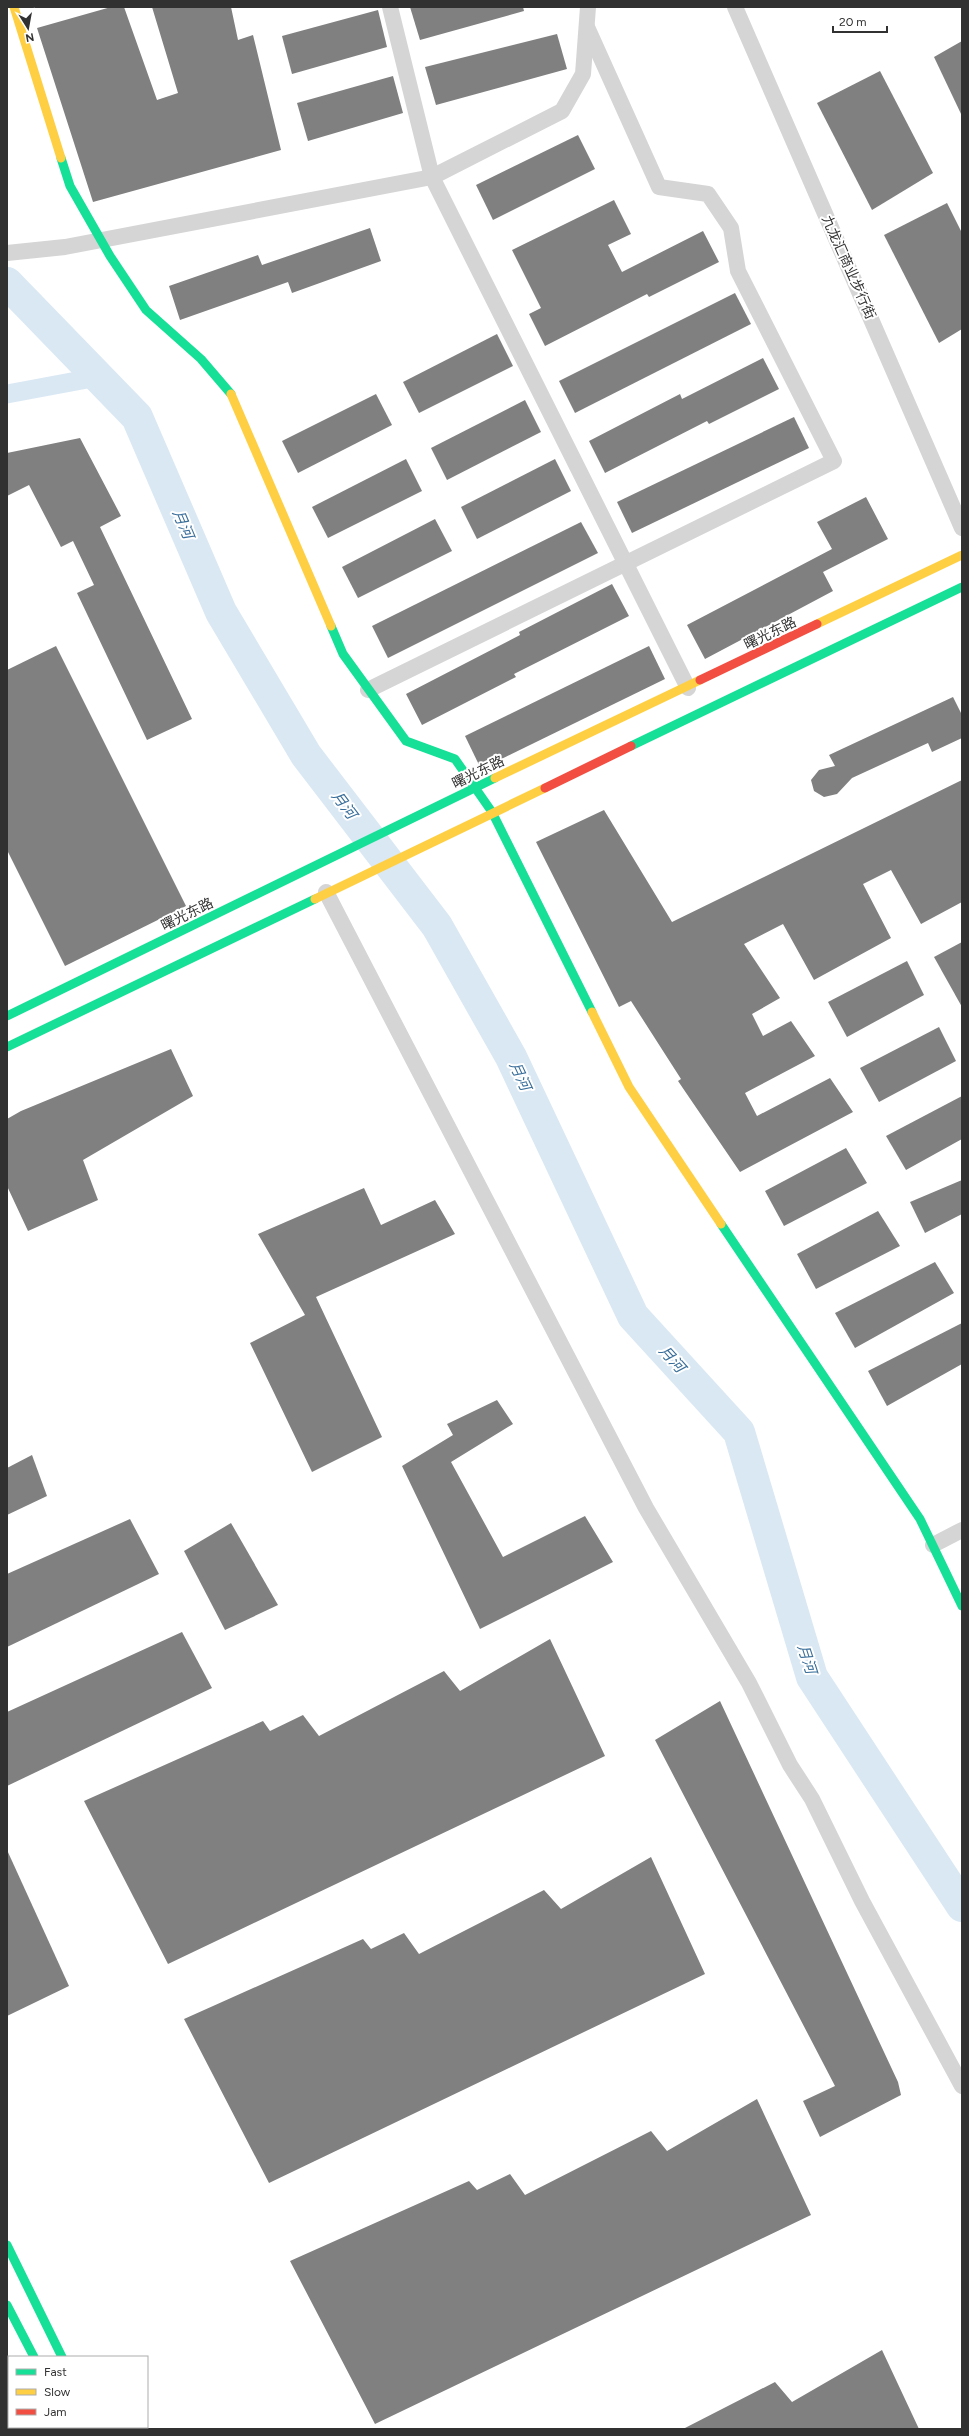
<svg xmlns="http://www.w3.org/2000/svg" width="969" height="2436" viewBox="0 0 969 2436" font-family="Figtree,'Noto Sans SC',sans-serif">
<style>
.lines{fill:none;stroke-linecap:round;stroke-linejoin:round}
.canal{stroke:#dae8f4;stroke-width:19}
.river{stroke:#dae8f4;stroke-width:32}
.building{fill:#808080}
.street{stroke:#d5d5d5;stroke-width:16}
.fast{stroke:#16e098;stroke-width:9}
.slow{stroke:#ffcf43;stroke-width:9}
.jam{stroke:#f24e42;stroke-width:9}
.labels{text-anchor:middle;stroke-width:4;stroke-linejoin:round;paint-order:stroke}
.street-label{font-size:14px;fill:#313131;stroke:#fff}
.water-label{font-size:15px;font-style:italic;fill:#396e9a;stroke:#fff}
</style>
<rect width="100%" height="100%" fill="#fff"/>
<g class="lines">
<path class="canal" d="M7,394L98,377"/>
<path class="river" d="M7,283L137,417L221,612L306,755L437,926L511,1057L633,1316L739,1432L812,1677L962,1906"/>
</g>
<g class="building">
<path d="M111,7H124L157,100L178,93L152,7H231L238,40L253,35L281,150L93,202L37,28Z"/>
<path d="M410,7H523L524,11L420,40Z"/>
<path d="M378,10L387,47L292,74L282,36Z"/>
<path d="M557,34L567,69L436,105L425,67Z"/>
<path d="M962,41V116L934,57Z"/>
<path d="M880,71L933,173L872,210L817,103Z"/>
<path d="M393,76L403,113L308,141L297,103Z"/>
<path d="M578,135L595,169L493,220L476,185Z"/>
<path d="M614,200L631,234L608,245L622,272L703,231L719,262L649,297L647,294L545,346L529,314L541,308L512,250Z"/>
<path d="M947,203L962,233V329L939,343L884,235Z"/>
<path d="M370,228L381,261L292,293L288,282L180,320L169,286L258,255L262,265Z"/>
<path d="M735,293L751,324L575,413L559,381Z"/>
<path d="M497,334L513,366L419,413L403,382Z"/>
<path d="M763,358L779,389L709,424L707,421L605,473L589,441L680,394L682,399Z"/>
<path d="M376,394L392,425L298,473L282,441Z"/>
<path d="M525,400L541,432L447,480L431,448Z"/>
<path d="M794,417L809,448L632,533L617,502Z"/>
<path d="M80,438L121,516L100,527L192,719L147,740L77,593L94,585L73,541L61,547L29,485L7,496V453Z"/>
<path d="M406,459L422,491L328,538L312,507Z"/>
<path d="M555,459L571,491L477,539L461,507Z"/>
<path d="M866,497L888,539L823,572L833,591L705,659L687,625L832,549L817,522Z"/>
<path d="M435,519L452,551L358,598L342,567Z"/>
<path d="M581,522L598,553L388,658L372,626Z"/>
<path d="M612,584L629,616L514,674L516,677L422,725L406,694L520,635L519,632Z"/>
<path d="M56,646L186,906L65,966L7,850V670Z"/>
<path d="M649,646L665,679L481,769L465,736Z"/>
<path d="M953,697L962,715V738L932,752L928,743L852,778L837,794L824,797L814,791L811,780L819,770L835,766L829,755Z"/>
<path d="M962,780V902L921,924L891,870L863,884L891,938L814,980L783,924L744,944L780,998L752,1014L763,1036L791,1021L815,1056L745,1093L757,1116L830,1078L853,1112L740,1172L678,1081L681,1079L631,1001L619,1007L536,842L604,810L672,922Z"/>
<path d="M962,942V1007L934,957Z"/>
<path d="M907,961L924,995L847,1037L828,1002Z"/>
<path d="M939,1027L956,1061L879,1102L860,1068Z"/>
<path d="M171,1049L193,1096L83,1160L98,1200L28,1231L7,1186V1119L21,1111Z"/>
<path d="M962,1096V1139L906,1170L886,1136Z"/>
<path d="M846,1148L867,1183L784,1226L765,1191Z"/>
<path d="M962,1180V1214L925,1233L910,1202Z"/>
<path d="M364,1188L381,1225L435,1200L455,1234L316,1297L382,1437L312,1472L250,1343L305,1315L258,1234Z"/>
<path d="M878,1211L900,1246L816,1289L797,1254Z"/>
<path d="M935,1262L954,1293L855,1348L835,1313Z"/>
<path d="M962,1323V1364L887,1406L868,1371Z"/>
<path d="M497,1400L513,1424L451,1462L503,1557L585,1516L613,1562L480,1629L402,1466L453,1435L447,1424Z"/>
<path d="M32,1455L47,1496L7,1515V1468Z"/>
<path d="M130,1519L159,1574L7,1647V1574Z"/>
<path d="M231,1523L278,1605L225,1630L184,1551Z"/>
<path d="M182,1632L212,1688L7,1786V1712Z"/>
<path d="M550,1639L605,1756L168,1964L84,1801L263,1721L270,1731L303,1715L319,1736L444,1671L460,1691Z"/>
<path d="M720,1701L898,2082L901,2095L820,2137L803,2101L835,2086L655,1740Z"/>
<path d="M7,1850L69,1986L7,2016Z"/>
<path d="M651,1857L705,1974L269,2183L184,2019L363,1939L371,1949L404,1933L419,1954L544,1890L561,1909Z"/>
<path d="M757,2099L811,2215L375,2424L290,2261L469,2181L477,2190L510,2174L525,2195L651,2131L667,2151Z"/>
<path d="M882,2350L919,2429H683L775,2382L792,2402Z"/>
</g>
<g class="lines">
<g class="street">
<path d="M390,7L432,177L688,688"/>
<path d="M735,7L962,528"/>
<path d="M7,253L65,247L432,177L562,111L583,74L588,7"/>
<path d="M368,690L834,461L738,271L731,228L708,194L659,187L587,27"/>
<path d="M326,892L646,1508L749,1683L790,1765L812,1799L862,1901L962,2086"/>
<path d="M933,1545L962,1530"/>
</g>
<g class="fast">
<path d="M61,158L70,186L110,256L146,310L201,359L231,394"/>
<path d="M331,626L343,654L406,741L455,759L492,812L592,1012"/>
<path d="M631,746L962,587"/>
<path d="M7,1016L495,778"/>
<path d="M7,1047L315,899"/>
<path d="M721,1224L920,1519L962,1606"/>
<path d="M7,2245L62,2357"/>
<path d="M7,2305L34,2357"/>
<path d="M7,2374L9,2379"/>
<path d="M70,2427L71,2429"/>
<path d="M97,2427L98,2429"/>
</g>
<g class="slow">
<path d="M14,7L61,158"/>
<path d="M231,394L331,626"/>
<path d="M817,624L962,555"/>
<path d="M495,778L700,680"/>
<path d="M315,899L545,788"/>
<path d="M592,1012L629,1087L721,1224"/>
<path d="M33,2427L34,2429"/>
</g>
<g class="jam">
<path d="M700,680L817,624"/>
<path d="M545,788L631,746"/>
</g>
</g>
<g class="labels">
<g class="street-label">
<text transform="translate(849 267) rotate(66)" y="5">九龙汇商业步行街</text>
<text transform="translate(770 633) rotate(-26)" y="5">曙光东路</text>
<text transform="translate(478 772) rotate(-26)" y="5">曙光东路</text>
<text transform="translate(187 914) rotate(-26)" y="5">曙光东路</text>
</g>
<g class="water-label">
<text transform="translate(183 524) rotate(67)" y="5">月河</text>
<text transform="translate(344 805) rotate(53)" y="5">月河</text>
<text transform="translate(520 1076) rotate(65)" y="5">月河</text>
<text transform="translate(672 1359) rotate(48)" y="5">月河</text>
<text transform="translate(807 1659) rotate(72)" y="5">月河</text>
</g>
</g>
<rect width="969" height="2436" fill="none" stroke="#313131" stroke-width="16"/>
<rect x="8" y="2356" width="140" height="72" fill="#ffffff" stroke="#adadad"/>
<rect x="16" y="2369" width="20" height="6" fill="#16e098" stroke="#adadad"/>
<text x="44" y="2376" font-size="12" fill="#313131">Fast</text>
<rect x="16" y="2389" width="20" height="6" fill="#ffcf43" stroke="#adadad"/>
<text x="44" y="2396" font-size="12" fill="#313131">Slow</text>
<rect x="16" y="2409" width="20" height="6" fill="#f24e42" stroke="#adadad"/>
<text x="44" y="2416" font-size="12" fill="#313131">Jam</text>
<g transform="translate(28 28) rotate(169)" stroke="#ffffff" stroke-width="3" paint-order="stroke">
<path d="M0-3L7 15L0 10L-7 15Z" fill="#313131"/>
<text y="-6" font-size="11" font-weight="bold" text-anchor="middle" fill="#313131">N</text>
</g>
<path d="M833 26v6h54v-6" fill="none" stroke="#313131" stroke-width="2"/>
<text x="839" y="26" font-size="12" fill="#313131" stroke="#ffffff" stroke-width="3" paint-order="stroke">20 m</text>
</svg>
